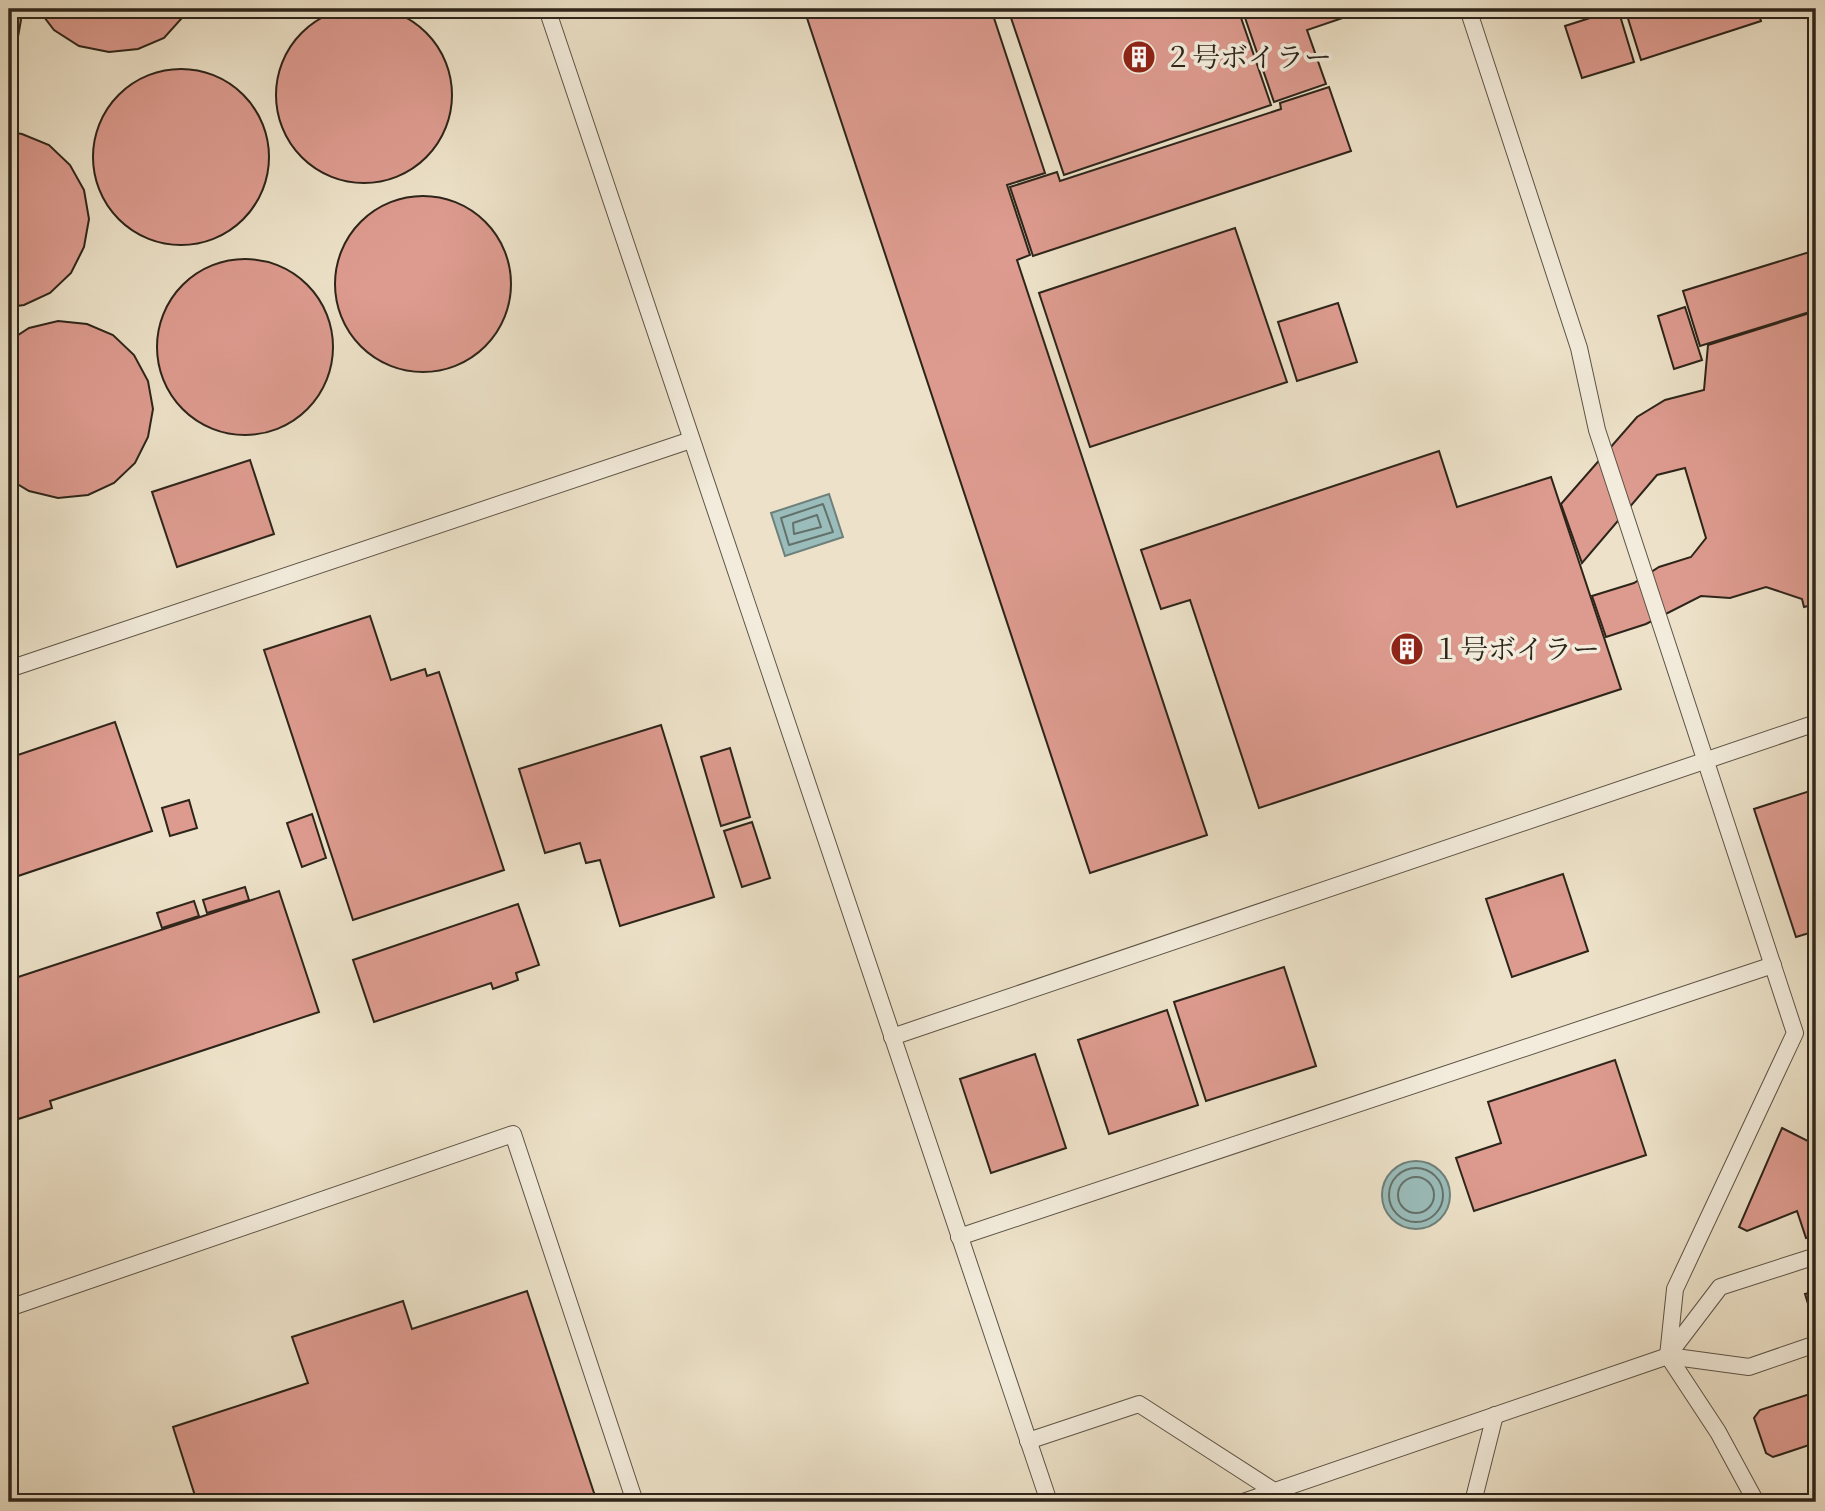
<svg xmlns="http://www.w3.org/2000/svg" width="1825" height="1511" viewBox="0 0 1825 1511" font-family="'IM FELL Great Primer','Noto Serif JP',serif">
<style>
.water{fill:#9abdbb;stroke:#6e807b;stroke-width:2}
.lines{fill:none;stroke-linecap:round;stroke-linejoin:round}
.shore{stroke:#64716a;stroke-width:2}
.building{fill:#dd9b8f;stroke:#2d251a;stroke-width:2}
.lane-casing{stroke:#5d5446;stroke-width:18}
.lane{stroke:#f3ecdc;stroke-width:16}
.labels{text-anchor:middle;stroke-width:7;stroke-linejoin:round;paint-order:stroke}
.poi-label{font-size:28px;fill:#2d251a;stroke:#f3ecdc;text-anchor:start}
</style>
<rect width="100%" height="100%" fill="#ede2c9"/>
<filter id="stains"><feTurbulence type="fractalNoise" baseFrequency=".00286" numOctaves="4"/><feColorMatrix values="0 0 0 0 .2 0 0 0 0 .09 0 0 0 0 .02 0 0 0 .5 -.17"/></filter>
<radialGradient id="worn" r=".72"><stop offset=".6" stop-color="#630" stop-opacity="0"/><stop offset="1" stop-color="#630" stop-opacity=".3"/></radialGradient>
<g class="water">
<path d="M829,494L843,537L785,556L771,513Z"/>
<circle cx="1416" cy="1195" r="34"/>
</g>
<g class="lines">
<g class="shore">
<path d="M823,504L833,532L789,545L781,518Z"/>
<path d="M817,515L821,527L794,534L793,523Z"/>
<circle cx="1416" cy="1195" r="27"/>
<circle cx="1416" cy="1195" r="18"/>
</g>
</g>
<g class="building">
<circle cx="364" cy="95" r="88"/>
<path d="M9,9H19L21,20L16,48L9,62Z"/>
<path d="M38,9H190L164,38L138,49L109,52L79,46L54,30Z"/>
<path d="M804,9H991L1045,173L1007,185L1030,255L1017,260L1207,835L1090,873Z"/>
<path d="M1008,9H1238L1271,105L1064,175Z"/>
<path d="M1242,9H1369L1307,30L1326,84L1274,102Z"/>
<path d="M1618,9L1634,62L1582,78L1565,26Z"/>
<path d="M1625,9H1757L1761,21L1641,60Z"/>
<circle cx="181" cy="157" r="88"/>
<path d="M1329,87L1351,151L1033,256L1010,187L1057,172L1060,181L1281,109L1280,103Z"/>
<path d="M9,132L22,134L49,145L70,165L84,190L89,219L84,247L71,273L50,293L24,305L9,307Z"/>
<circle cx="423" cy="284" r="88"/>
<path d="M1235,228L1287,382L1090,447L1039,293Z"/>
<path d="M1816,250V310L1700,346L1683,291Z"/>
<circle cx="245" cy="347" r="88"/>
<path d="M1338,303L1357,362L1297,381L1278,322Z"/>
<path d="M1685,307L1702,360L1674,369L1658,316Z"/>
<path d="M1816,311V604L1804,607L1802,599L1766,587L1730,598L1701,596L1646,624L1606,637L1592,596L1634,583L1659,567L1691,557L1706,538L1685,468L1657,475L1582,563L1561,504L1637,417L1665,400L1704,390L1708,345Z"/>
<path d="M58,321L87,324L113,335L134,355L148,381L153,409L148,437L135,463L114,483L88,495L58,498L29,491L9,479V341L29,328Z"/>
<path d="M1439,451L1457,507L1551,477L1621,689L1259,808L1190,600L1161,609L1141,550Z"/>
<path d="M250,460L274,534L177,567L152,492Z"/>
<path d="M370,616L391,680L425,669L427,676L439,672L504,870L353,920L264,650Z"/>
<path d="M115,722L152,831L9,879V758Z"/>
<path d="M661,725L714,897L620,926L600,860L586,863L580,843L545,853L519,769Z"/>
<path d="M730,748L750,817L721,826L701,757Z"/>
<path d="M1816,789V931L1796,937L1754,809Z"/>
<path d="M189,800L197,828L170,836L162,808Z"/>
<path d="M312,814L326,858L302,867L287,823Z"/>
<path d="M752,822L770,878L742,887L724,831Z"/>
<path d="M1563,874L1588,951L1512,977L1486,899Z"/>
<path d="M245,887L249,900L207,913L203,900Z"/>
<path d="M279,891L319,1012L50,1101L52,1108L9,1122V980Z"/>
<path d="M194,901L199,916L162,928L157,913Z"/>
<path d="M518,904L539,965L516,973L518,980L493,989L491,983L374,1022L353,960Z"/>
<path d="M1284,967L1316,1066L1206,1101L1174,1002Z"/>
<path d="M1167,1010L1198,1105L1109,1134L1078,1040Z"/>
<path d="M1035,1054L1066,1148L991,1173L960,1079Z"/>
<path d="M1615,1060L1646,1155L1474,1211L1456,1158L1501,1143L1488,1102Z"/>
<path d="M1782,1128L1816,1145V1162L1810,1174L1816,1191V1235L1806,1238L1797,1211L1747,1231L1739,1227Z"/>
<path d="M527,1291L597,1502H197L173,1427L308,1383L292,1337L403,1301L412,1329Z"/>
<path d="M1816,1291V1304L1809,1307L1805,1294Z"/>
<path d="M1816,1392V1459L1812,1444L1773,1457L1766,1453L1754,1418L1760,1410Z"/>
</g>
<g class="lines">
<defs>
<g id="lane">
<path d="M547,9L1049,1502"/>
<path d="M1468,9L1579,348L1597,430L1795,1033L1675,1289L1668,1356L1718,1432L1756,1502"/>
<path d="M9,669L691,440"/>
<path d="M892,1037L1816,723"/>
<path d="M959,1237L1773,965"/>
<path d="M9,1308L513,1134L635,1502"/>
<path d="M1669,1354L1720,1287L1816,1256"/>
<path d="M1028,1441L1139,1404L1274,1491"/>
<path d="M1243,1502L1668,1356L1749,1367L1816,1344"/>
<path d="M1473,1502L1495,1415"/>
</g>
</defs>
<use href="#lane" class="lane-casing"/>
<use href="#lane" class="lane"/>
</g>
<defs>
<symbol id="building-disc" viewBox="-11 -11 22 22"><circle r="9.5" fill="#8f2418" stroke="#f3ecdc"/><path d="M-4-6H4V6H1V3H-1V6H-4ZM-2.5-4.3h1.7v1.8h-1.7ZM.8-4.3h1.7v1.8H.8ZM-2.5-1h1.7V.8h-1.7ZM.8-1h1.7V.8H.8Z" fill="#fff"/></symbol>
</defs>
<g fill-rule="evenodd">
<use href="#building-disc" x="1120" y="38" width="38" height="38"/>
<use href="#building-disc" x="1388" y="630" width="38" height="38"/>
</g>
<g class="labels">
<g class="poi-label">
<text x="1164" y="67">２号ボイラー</text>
<text x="1432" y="659">１号ボイラー</text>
</g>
</g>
<rect width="1825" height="1511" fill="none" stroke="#ede2c9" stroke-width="35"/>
<rect x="10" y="10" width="1804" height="1490" fill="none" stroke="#2d251a" stroke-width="3.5"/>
<rect x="18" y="18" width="1790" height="1476" fill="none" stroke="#2d251a" stroke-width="2"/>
<rect width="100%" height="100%" filter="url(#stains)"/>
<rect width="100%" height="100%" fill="url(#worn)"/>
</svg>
